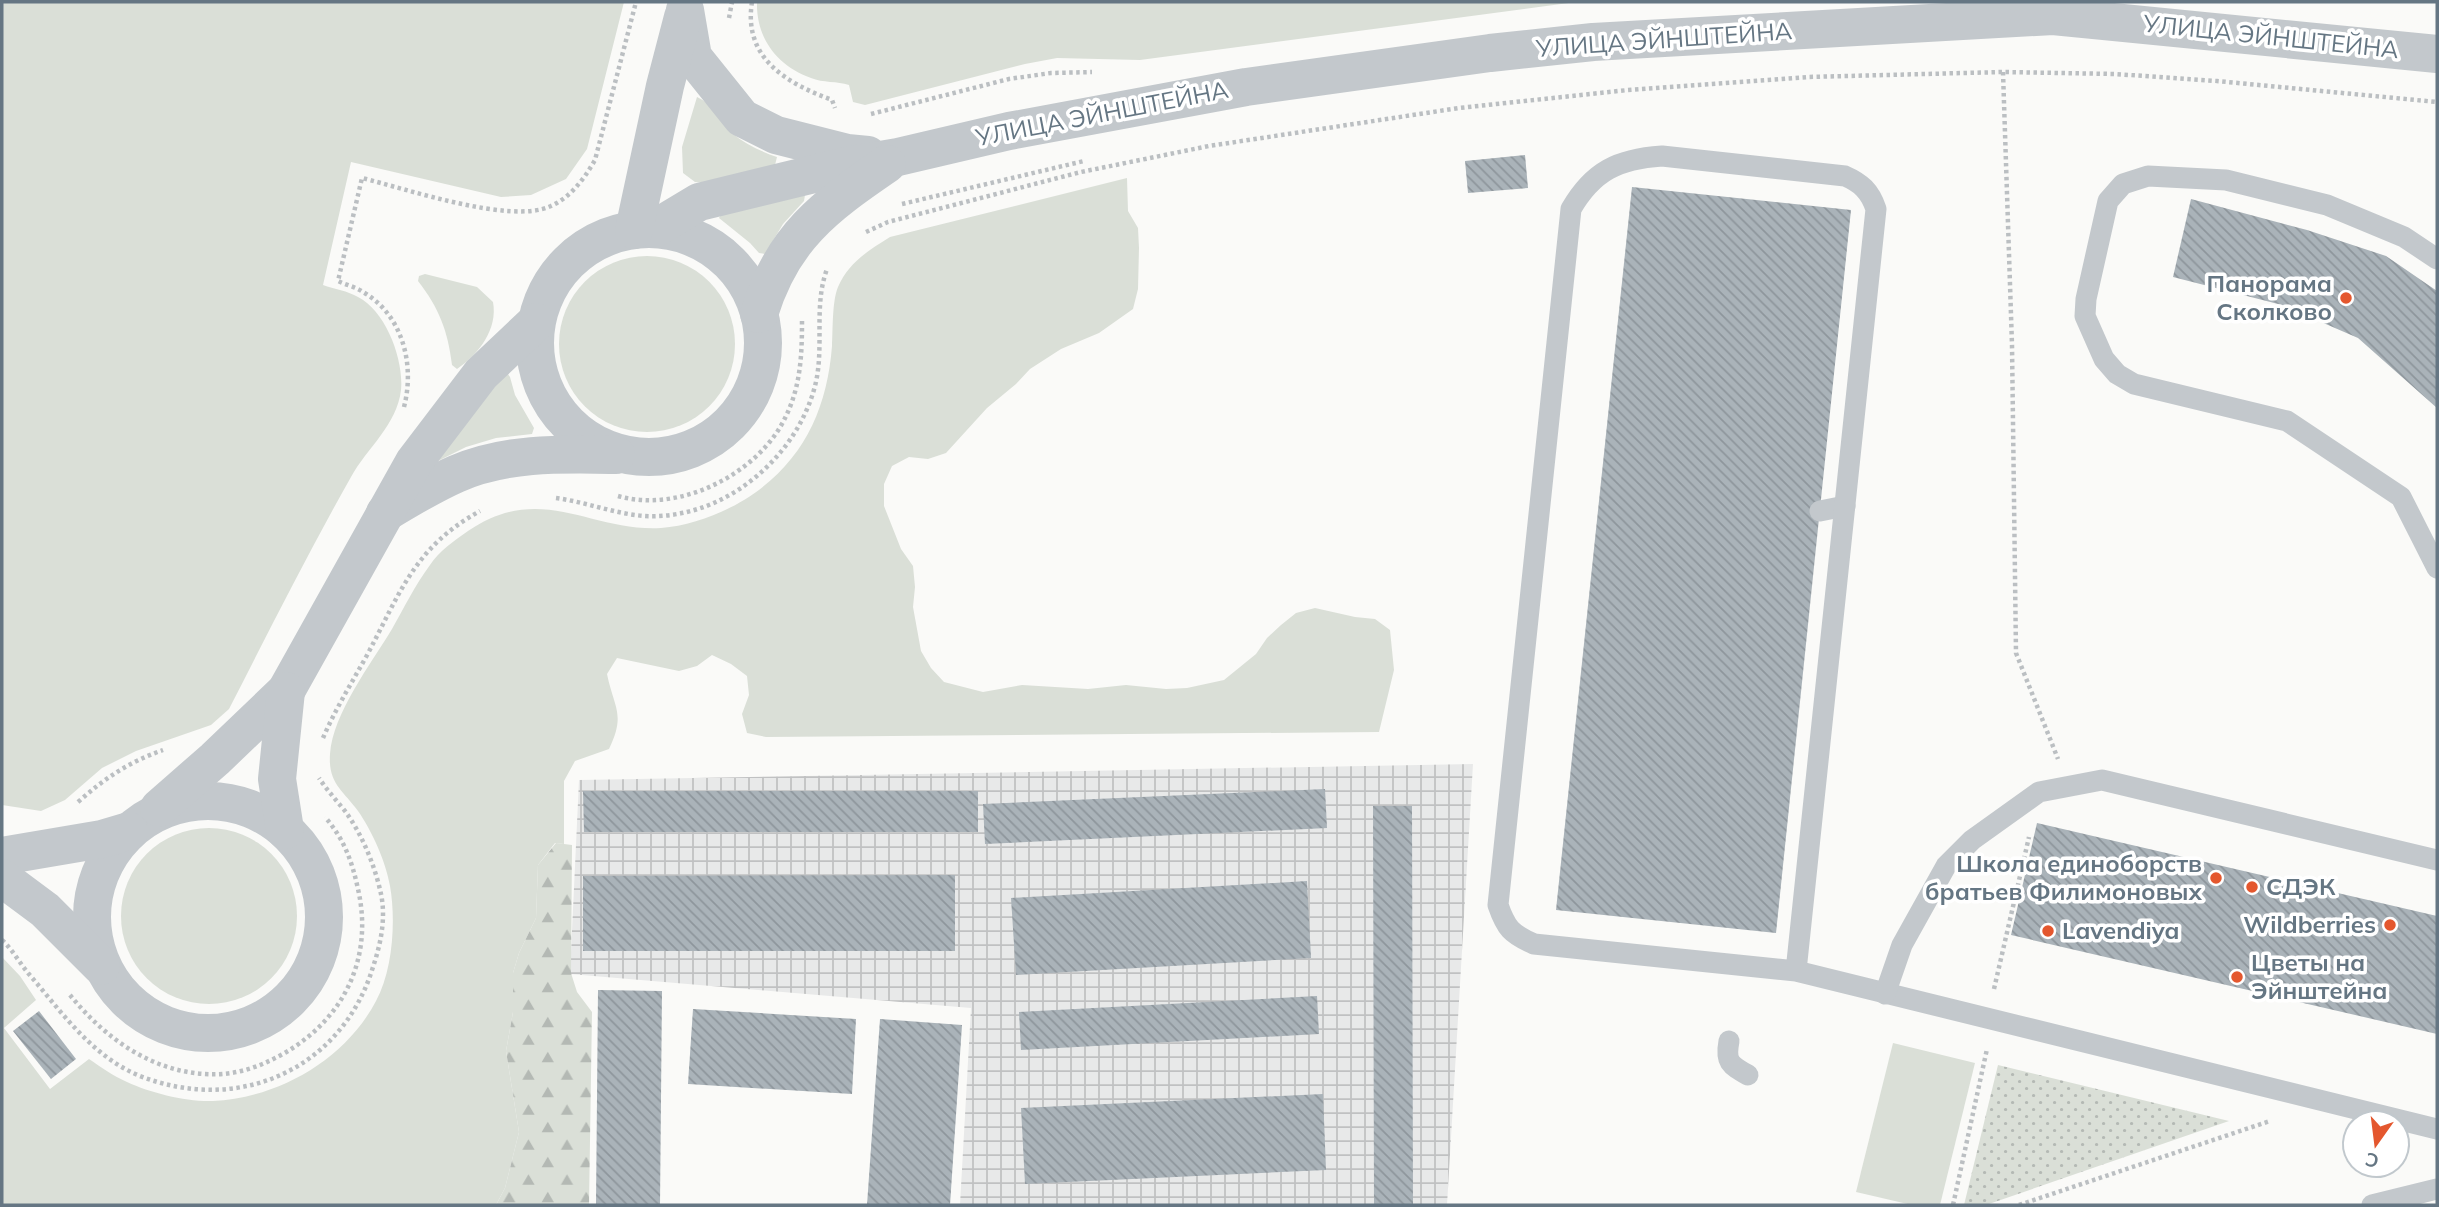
<svg xmlns="http://www.w3.org/2000/svg" width="2439" height="1207" viewBox="0 0 2439 1207" font-family="Mulish,sans-serif">
<style>
.industrial{fill:url(#industrial-grid)}
.green{fill:#dadfd7}
.forest{fill:url(#forest-firs)}
.park{fill:url(#park-dots)}
.building{fill:url(#building-back-hatch)}
.lines{fill:none;stroke-linecap:round;stroke-linejoin:round}
.path{stroke:#bbbfc2;stroke-width:4.5;stroke-dasharray:3.5 3.5;stroke-linecap:butt}
.lane{stroke:#c3c8cc;stroke-width:21}
.street{stroke:#c3c8cc;stroke-width:38}
.poi-dot{fill:#e4572e;stroke:#fff;stroke-width:2.5}
.labels{text-anchor:middle;stroke-width:7;stroke-linejoin:round;paint-order:stroke}
.street-label{font-size:24px;fill:#657683;stroke:#fff}
.poi-label{font-size:24px;font-weight:bold;fill:#657683;stroke:#fff;text-anchor:end}
</style>
<defs>
<pattern id="industrial-grid" width="8" height="8" patternUnits="userSpaceOnUse" patternTransform="scale(1.75)"><rect width="8" height="8" fill="#e8e9e9"/><path d="M0 4h8M4 0v8" fill="none" stroke="#c0c1c2"/></pattern>
<pattern id="forest-firs" width="22" height="20" patternUnits="userSpaceOnUse" patternTransform="scale(1.75)"><rect width="22" height="20" fill="#dadfd7"/><path d="M5 1l3.5 6h-7zM16 11l3.5 6h-7z" fill="#b4b9b4"/></pattern>
<pattern id="park-dots" width="8" height="8" patternUnits="userSpaceOnUse" patternTransform="scale(1.75)"><rect width="8" height="8" fill="#dadfd7"/><path d="M2 2h.1M6 6h.1" fill="none" stroke="#b4b9b4" stroke-width="1.8" stroke-linecap="round"/></pattern>
<pattern id="building-back-hatch" width="6" height="6" patternUnits="userSpaceOnUse" patternTransform="scale(1.75)"><rect width="6" height="6" fill="#aab3b9"/><path d="M-1 5l2 2M0 0l6 6M5-1l2 2" fill="none" stroke="#8e969c"/></pattern>
</defs>
<rect width="100%" height="100%" fill="#fafaf8"/>
<path class="industrial" d="M1473,764L1447,1205H960L971,1008L570,974L579,780Z"/>
<g class="green">
<path d="M2,2H624L587,149L566,179L531,195L501,197L351,162L323,285C334,289 348,291 358,297C386,311 404,360 401,390C397,425 367,448 351,477C308,553 269,631 229,709L211,725L136,751L102,768L65,800L41,811L2,805Z"/>
<path d="M757,2H1576L1140,60L1057,58L1025,64L865,105L853,102L849,85C837,81 823,83 811,78C777,66 756,38 757,2Z"/>
<path d="M697,97C713,104 720,122 732,133C745,144 762,152 777,157L775,165L707,183L695,182L683,173L682,147Z"/>
<path d="M1127,178L1128,211L1138,228L1139,248L1138,289L1133,309L1099,333L1061,349L1030,369L1016,384L987,408L946,453L928,459L909,457L892,466L884,484V506L901,549L913,566L915,587L913,607L921,651L931,668L944,682L983,692L1022,685L1088,689L1126,685L1166,689L1187,688L1224,680L1256,654L1267,638L1281,625L1296,613L1315,608L1355,617L1375,619L1390,630L1394,670L1379,732L766,737L747,733L742,714L749,695L747,676L731,664L712,655L697,666L679,671L617,658L607,674C614,708 626,714 609,749L575,761L564,781V844L555,843L538,865L536,918L519,953L513,973V1012L506,1051L519,1132L505,1188L496,1205H2V957L20,976L36,1000L4,1028L50,1089L89,1059C101,1067 113,1076 127,1082C151,1093 186,1102 213,1101C278,1098 345,1060 376,1001C393,970 396,920 390,886C386,862 372,831 358,811C343,790 328,784 330,754C333,713 371,664 392,629C404,608 415,585 430,565C439,551 454,541 468,531C541,481 590,532 661,528C689,526 721,514 744,500C802,464 827,411 832,346C833,330 832,301 838,287C849,262 868,251 890,237Z"/>
<path d="M805,195L804,201L783,224L765,254L759,253L750,243L719,218L722,212Z"/>
<circle cx="647" cy="344" r="88"/>
<path d="M425,274L477,287L493,302C498,329 479,354 457,369L452,365C448,331 439,308 418,281L419,276Z"/>
<path d="M505,370L510,377L515,395L534,428L532,434L496,438L466,447L438,461Z"/>
<circle cx="209" cy="916" r="88"/>
<path d="M1893,1043L1975,1063L1940,1205H1912L1856,1192Z"/>
</g>
<path class="forest" d="M556,843L572,845L571,973L577,992L592,1012L589,1205H496L505,1188L519,1132L506,1051L513,1012V973L519,953L536,918L538,865Z"/>
<path class="park" d="M1998,1065L2229,1121L1986,1205H1964Z"/>
<g class="building">
<path d="M1525,155L1528,188L1468,193L1465,161Z"/>
<path d="M1632,187L1851,210L1776,933L1556,910Z"/>
<path d="M2191,199L2307,230L2386,256L2437,291V408L2358,338L2282,305L2173,277Z"/>
<path d="M1325,789L1327,828L985,844L983,804Z"/>
<path d="M583,791H978V832H584Z"/>
<path d="M1373,806H1412L1413,1205H1374Z"/>
<path d="M2037,823L2437,916V1034L2011,935Z"/>
<path d="M955,875V951H583V876Z"/>
<path d="M1307,881L1311,958L1016,975L1011,898Z"/>
<path d="M598,990L662,991L660,1205H596Z"/>
<path d="M1317,996L1319,1034L1021,1050L1019,1012Z"/>
<path d="M693,1009L856,1019L852,1094L688,1084Z"/>
<path d="M39,1011L76,1059L51,1079L13,1031Z"/>
<path d="M880,1019L962,1025L950,1205H867Z"/>
<path d="M1323,1094L1326,1170L1025,1184L1021,1108Z"/>
</g>
<g class="lines">
<g class="path">
<path d="M752,2C743,58 786,83 832,100L835,108"/>
<path d="M729,18L732,2"/>
<path d="M2003,72L2012,345L2016,653L2058,759"/>
<path d="M871,114L1009,79L1051,73L1092,72"/>
<path d="M902,204L1084,161"/>
<path d="M866,232L888,222L1081,172L1209,146L1459,108L1628,90L1808,77L2003,72L2115,74L2217,81L2437,102"/>
<path d="M404,407C415,365 403,315 363,292C356,287 346,285 338,281L362,178C407,189 511,225 551,206C571,197 584,179 595,160L636,2"/>
<path d="M618,496C680,514 760,473 786,416C801,385 802,353 802,320"/>
<path d="M556,498C586,502 615,514 645,516C723,520 796,459 815,386C825,347 813,307 827,269"/>
<path d="M323,738C335,710 351,684 366,657C400,594 413,548 480,511"/>
<path d="M78,802C105,778 129,762 163,750"/>
<path d="M2,940C12,949 19,962 28,973C61,1011 91,1056 140,1076C239,1115 342,1069 373,967C381,943 386,918 381,894C375,866 362,834 345,811C336,800 327,790 319,778"/>
<path d="M1994,989L2029,837"/>
<path d="M70,995C104,1037 150,1071 205,1074C233,1076 257,1068 281,1055C343,1021 374,959 358,889C352,861 344,839 325,817"/>
<path d="M1953,1205L1987,1049"/>
<path d="M2019,1205L2270,1121"/>
</g>
<g class="lane">
<path d="M2437,259L2404,237L2327,205L2226,180L2148,176L2123,184L2108,201L2086,299L2085,316L2104,359L2117,374L2134,384L2287,421L2401,497L2437,568"/>
<path d="M1820,511L1845,506"/>
<path d="M1796,971L1876,209C1870,191 1861,183 1845,176L1662,156C1618,159 1593,171 1571,209L1498,905C1506,928 1511,934 1534,944L1796,971L2437,1129"/>
<path d="M1885,994L1902,945L1946,866L1972,840L2039,792L2102,780L2437,860"/>
<path d="M1729,1041C1725,1062 1730,1065 1748,1075"/>
<path d="M2372,1205L2437,1189"/>
</g>
<g class="street">
<path d="M685,10L693,57L742,118L776,135L847,153L868,155"/>
<circle cx="649" cy="343" r="114"/>
<path d="M654,229L699,202L851,165L898,157L1009,131L1246,87L1490,53L1593,42L2053,16L2437,54"/>
<path d="M634,230L665,86L683,17"/>
<path d="M759,314C782,238 824,207 887,164"/>
<path d="M385,513C408,499 431,485 456,474C505,452 563,454 616,455"/>
<circle cx="208" cy="917" r="116"/>
<path d="M159,808L215,759L286,691L414,462L481,374L536,322"/>
<path d="M285,830L277,779L286,691"/>
<path d="M2,856L102,839L129,831"/>
<path d="M2,878L45,910L101,966"/>
</g>
</g>
<g class="poi-dot">
<circle cx="2346" cy="298" r="7"/>
<circle cx="2216" cy="878" r="7"/>
<circle cx="2252" cy="887" r="7"/>
<circle cx="2390" cy="925" r="7"/>
<circle cx="2048" cy="931" r="7"/>
<circle cx="2237" cy="977" r="7"/>
</g>
<g class="labels">
<g class="street-label">
<text transform="translate(2271 37) rotate(6)" y="8">УЛИЦА ЭЙНШТЕЙНА</text>
<text transform="translate(1664 40) rotate(-4)" y="8">УЛИЦА ЭЙНШТЕЙНА</text>
<text transform="translate(1102 114) rotate(-11)" y="8">УЛИЦА ЭЙНШТЕЙНА</text>
</g>
<g class="poi-label">
<text x="2332" y="292">Панорама<tspan x="2332" dy="28">Сколково</tspan></text>
<text x="2202" y="872">Школа единоборств<tspan x="2202" dy="28">братьев Филимоновых</tspan></text>
<text x="2266" y="895" text-anchor="start">СДЭК</text>
<text x="2376" y="933">Wildberries</text>
<text x="2062" y="939" text-anchor="start">Lavendiya</text>
<text x="2251" y="971" text-anchor="start">Цветы на<tspan x="2251" dy="28">Эйнштейна</tspan></text>
</g>
</g>
<rect width="2439" height="1207" fill="none" stroke="#657683" stroke-width="7"/>
<g transform="translate(2376 1144) rotate(194)"><circle r="33" fill="#ffffff" stroke="#c1c8cd" stroke-width="2"/>
<path d="M0-5L12 26L0 18L-12 26Z" fill="#e4572e"/>
<text y="-10" font-size="19" font-weight="bold" text-anchor="middle" fill="#657683">С</text>
</g>
</svg>
